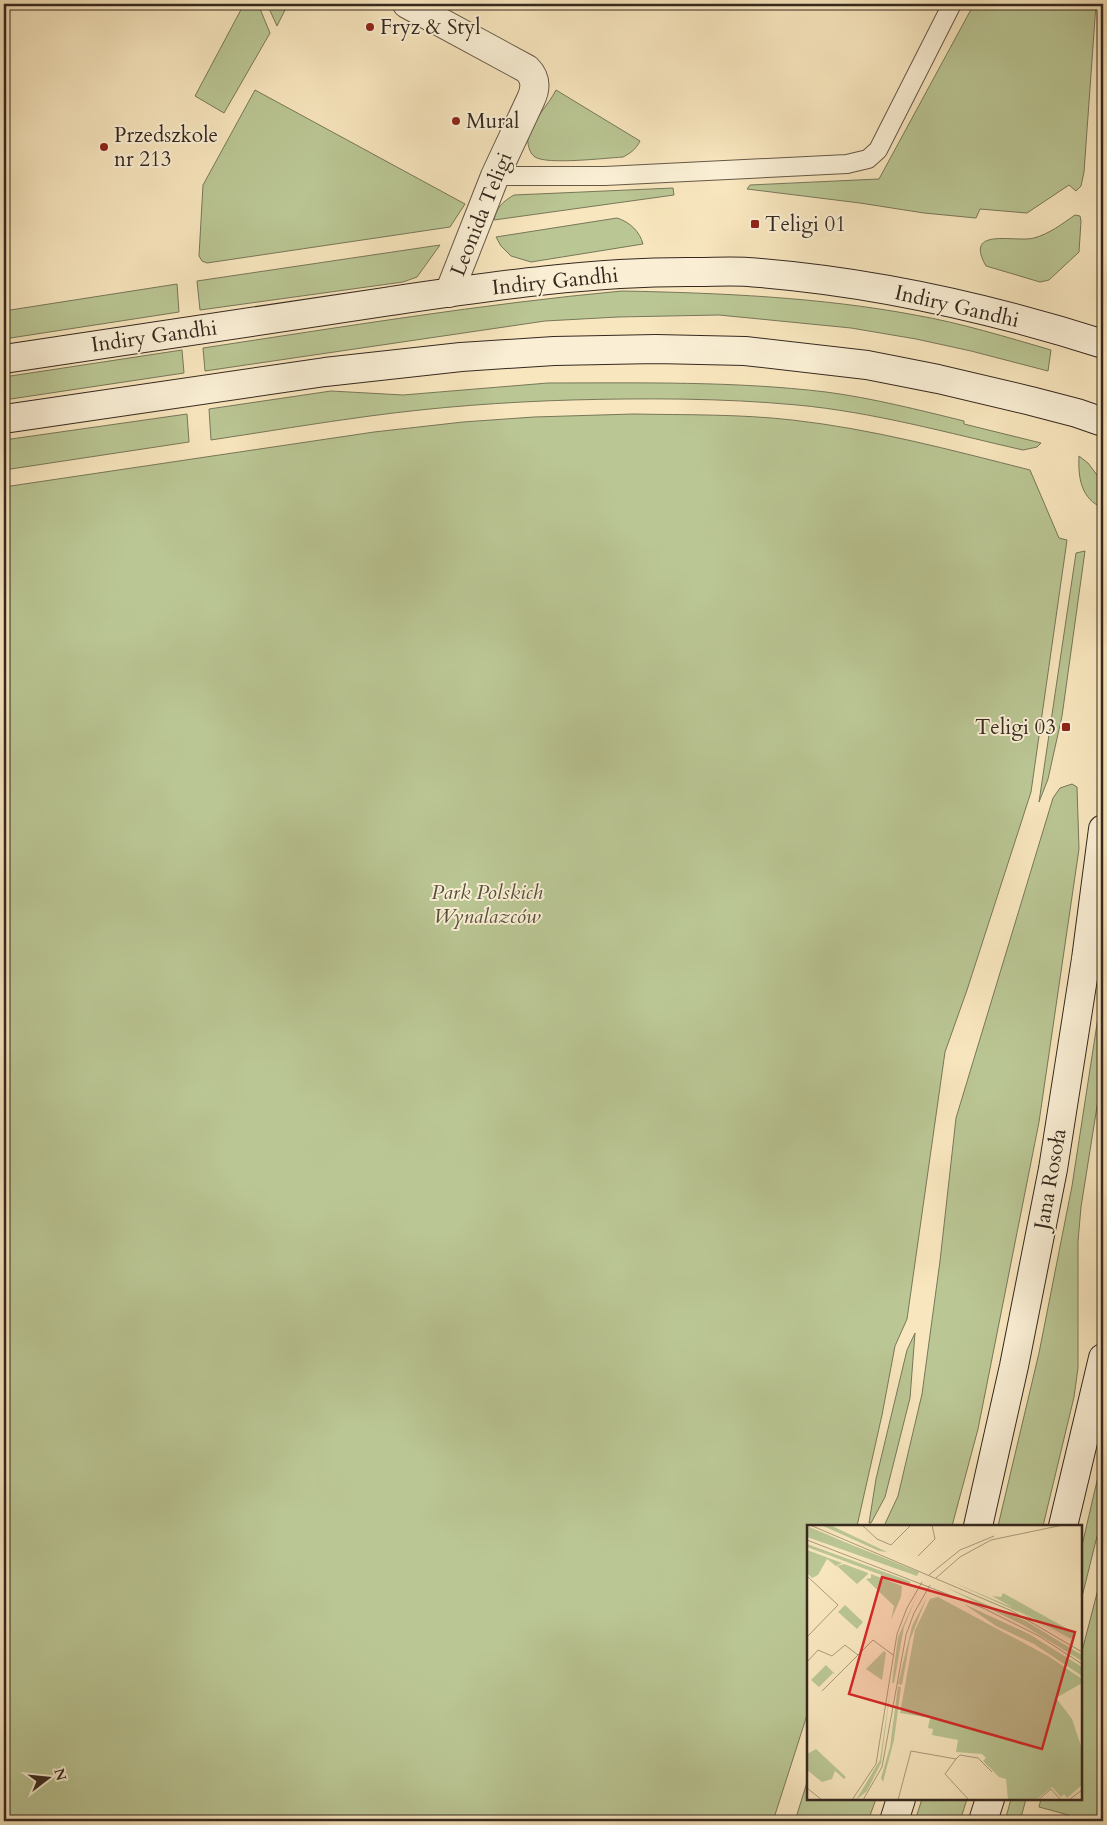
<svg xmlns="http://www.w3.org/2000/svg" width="1107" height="1825" viewBox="0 0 1107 1825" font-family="Cardo,serif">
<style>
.green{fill:#bac694;stroke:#78775a}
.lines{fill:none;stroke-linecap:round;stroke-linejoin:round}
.lane-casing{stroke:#665847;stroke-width:20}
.street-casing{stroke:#665847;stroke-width:30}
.secondary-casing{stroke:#36281f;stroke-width:30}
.lane{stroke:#faefd5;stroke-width:18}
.street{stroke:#faefd5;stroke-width:28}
.secondary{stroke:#faefd5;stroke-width:28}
.poi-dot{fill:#8f2418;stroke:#faefd5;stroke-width:2}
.labels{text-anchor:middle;stroke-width:4;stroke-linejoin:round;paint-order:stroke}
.poi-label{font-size:21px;fill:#36281f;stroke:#faefd5;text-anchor:start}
.street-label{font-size:21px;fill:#36281f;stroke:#faefd5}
.park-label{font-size:21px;font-style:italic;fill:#57503c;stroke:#faefd5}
.inset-road{fill:none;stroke:#aa9a7e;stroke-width:1}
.view{fill:#d62828;fill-opacity:0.15;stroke:#d62828;stroke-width:2.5}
.inset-edge{fill:none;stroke:#36281f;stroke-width:2.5}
</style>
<rect width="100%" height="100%" fill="#f8e6be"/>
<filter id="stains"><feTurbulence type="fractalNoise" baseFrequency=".004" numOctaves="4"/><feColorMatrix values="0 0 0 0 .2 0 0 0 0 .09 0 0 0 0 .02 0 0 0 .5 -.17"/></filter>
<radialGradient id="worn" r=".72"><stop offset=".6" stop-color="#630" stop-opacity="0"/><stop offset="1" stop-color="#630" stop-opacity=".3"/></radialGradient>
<g class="green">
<path d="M244,4H258L270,33L224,113L195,96Z"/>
<path d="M267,4H288L277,26Z"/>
<path d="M974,4H1096L1084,172L1081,186L1076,191L1069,185L1027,213L980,209L976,218L924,213L860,203L747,189L750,185L879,179Z"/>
<path d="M255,90L465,204L450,227L207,263L202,261L199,256L203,185Z"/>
<path d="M556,90L640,141C636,149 631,153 623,157C606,158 547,165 535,157C529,153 527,143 528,136C533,119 548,106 556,90Z"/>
<path d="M673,188L674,195L494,220C497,207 502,202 514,195Z"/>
<path d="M1103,197V251L1100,243Z"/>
<path d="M1075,215L1080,216L1081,221L1079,252L1049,280L1040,282L986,266C963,226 1016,243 1034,238C1049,234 1062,224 1075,215Z"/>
<path d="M617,218C630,222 640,232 643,244L531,262L511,256L501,246L496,237Z"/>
<path d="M440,245L417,277L403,282L200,310L197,281Z"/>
<path d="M177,284L179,312L4,339V311Z"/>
<path d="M622,291C719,293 819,297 915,315C961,323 1006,337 1051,350L1048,371L971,351L916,339L851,328L719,315L618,317L545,321L205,371L203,348C342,327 482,304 622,291Z"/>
<path d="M182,350L184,373L4,400V377Z"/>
<path d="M548,383C641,383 734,381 826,392C872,398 919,410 964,421V424L1041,443L1037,447L1023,450C948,433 873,412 797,405C722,398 646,398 571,400C504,402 437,407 370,416C317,423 264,432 211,440L209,409L331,391L403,395Z"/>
<path d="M187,414L189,442L4,470V440Z"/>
<path d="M633,414C686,415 739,414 792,420C873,429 951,450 1030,470L1059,538L1067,540L1031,792L967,990L945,1052L907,1319L895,1346L882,1415L857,1526H808V1712L773,1821H4V487L374,432L463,422L534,417Z"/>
<path d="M1079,456L1088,463L1103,483V508C1081,499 1078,478 1079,456Z"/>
<path d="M1085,551L1062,716L1048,779L1039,802L1076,553Z"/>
<path d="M1072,784L1077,787L1079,849L1039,1122L978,1429L952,1526H884L898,1496L922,1394L940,1261L956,1118L1053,798L1060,788Z"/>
<path d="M1103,985V1069L1081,1207L1078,1241V1368L1074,1397L1043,1526H998L1039,1353L1072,1186Z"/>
<path d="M915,1333L910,1398L885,1497L871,1523H869L876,1479L907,1350Z"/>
<path d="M1103,1455V1512L1081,1601V1550Z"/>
<path d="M1103,1570V1813L1101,1821H1091L1039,1807L1041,1799H1081V1655Z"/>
<path d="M808,1779V1799H876L868,1821H795Z"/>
<path d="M922,1799H967L960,1821H915Z"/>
<path d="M1011,1799H1026L1020,1821H1005Z"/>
</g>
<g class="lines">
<defs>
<path id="lane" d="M495,176H605L847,164L868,159L878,150L952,4"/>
<path id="street" d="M407,4L527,69C536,78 536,88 531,99L495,176L449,293"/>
<g id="secondary">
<path d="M4,359C133,339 262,320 391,301C493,286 594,271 697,272C714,272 731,271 748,272C869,281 987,307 1103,344"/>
<path d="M4,419L325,372L461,357L554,351L656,349L745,351L867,365L938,379L1031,401L1077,413L1103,422"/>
<path d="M978,1526L1014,1366L1053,1169L1086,959L1103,829"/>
<path d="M1063,1526L1103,1358"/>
<path d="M894,1821L901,1799"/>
<path d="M983,1821L990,1799"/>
</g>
</defs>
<use href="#lane" class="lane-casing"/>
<use href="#street" class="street-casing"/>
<use href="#secondary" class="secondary-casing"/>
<use href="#lane" class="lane"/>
<use href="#street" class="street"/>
<use href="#secondary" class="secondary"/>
</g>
<g class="poi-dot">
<circle cx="370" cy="27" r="5"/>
<circle cx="456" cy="121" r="5"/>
<circle cx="104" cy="147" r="5"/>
<rect x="750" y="219" width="10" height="10" rx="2.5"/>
<rect x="1061" y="722" width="10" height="10" rx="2.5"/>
</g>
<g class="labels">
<g class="poi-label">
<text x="380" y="34">Fryz &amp; Styl</text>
<text x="466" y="128">Mural</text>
<text x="114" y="142">Przedszkole<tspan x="114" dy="24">nr 213</tspan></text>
<text x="765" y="231">Teligi 01</text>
<text x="1056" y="734" text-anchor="end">Teligi 03</text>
</g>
<g class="street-label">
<text transform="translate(481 214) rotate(-68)" y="7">Leonida Teligi</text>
<text transform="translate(555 281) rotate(-6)" y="7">Indiry Gandhi</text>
<text transform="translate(957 306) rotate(13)" y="7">Indiry Gandhi</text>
<text transform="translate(154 336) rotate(-8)" y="7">Indiry Gandhi</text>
<text transform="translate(1050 1179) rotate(-80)" y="7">Jana Rosoła</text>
</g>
<g class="park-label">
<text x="487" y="899">Park Polskich<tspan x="487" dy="24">Wynalazców</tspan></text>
</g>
</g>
<g transform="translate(807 1525)">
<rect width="275" height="275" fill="#f8e6be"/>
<path d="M14,0H23L80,27L72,26ZM0,1L45,20L112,47L110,51L0,12ZM0,19L102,56L104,58L101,60L0,22ZM0,25L35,38L29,41L20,34L11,50L5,53L0,48ZM37,39L61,48V49L50,59L30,41ZM64,49L95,61L94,72L84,95L87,81L59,54L64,53ZM143,56L207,83L273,121L214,88ZM138,62L219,96L268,126L275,130V136L216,100ZM111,68L97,102L87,158H85L91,112ZM196,68L268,108L264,114L185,71L194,72ZM120,72L103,115L95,160L91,159L105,101ZM131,72L241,131L275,154V158L249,173L265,194L275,224V260L260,273L257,269L254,272L245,262L229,275H201L199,254L192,252L176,236L179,233L175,229L149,227L151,215L125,210L126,204L121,203L123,193L93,188L108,105L123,74ZM157,79L222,109L275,142V151L227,119L189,101ZM38,80L56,97L50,104L31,87ZM77,126L79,128L75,155L59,144ZM19,140L29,150L26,148L12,162L4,155ZM84,160L74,238L60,266L49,275L73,235ZM91,161L94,162L87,215L76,257L74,253L83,222ZM9,224L39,252L37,254L28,246L25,254L15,257L0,245V229Z" fill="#bac694"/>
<path class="inset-road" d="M3,0L205,86L275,127M55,0L70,14L84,20L104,0M0,15L176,83L232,111L275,139M111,31L128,14L125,0M122,50L153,25L187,11M0,51L31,80L0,112M129,53L153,32L184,15L256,0M0,137L11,125L25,131L38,120L51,130M15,166L66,115L86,130M0,263L15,275M45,275L69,239L90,109L100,83L115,57M56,275L75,242L99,110L107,88L123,60M91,275L104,226L149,234M162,275L138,249L149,234L153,230L171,233L185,247M231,275L244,264L254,275M262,275L275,265"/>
<path class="view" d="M75,52L268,107L235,224L42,169Z"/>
<rect width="275" height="275" class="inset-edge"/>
</g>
<rect width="1107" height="1825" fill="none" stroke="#f8e6be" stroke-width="20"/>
<rect x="5" y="5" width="1097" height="1815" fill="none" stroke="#36281f" stroke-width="2.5"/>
<rect x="10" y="10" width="1087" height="1805" fill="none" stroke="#36281f"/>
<g transform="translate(48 1778) rotate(74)" stroke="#faefd5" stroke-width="4" paint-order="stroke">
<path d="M0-4L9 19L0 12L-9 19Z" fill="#36281f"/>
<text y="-8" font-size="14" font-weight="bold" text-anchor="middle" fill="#36281f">N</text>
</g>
<rect width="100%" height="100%" filter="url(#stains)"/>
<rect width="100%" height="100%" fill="url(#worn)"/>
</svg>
